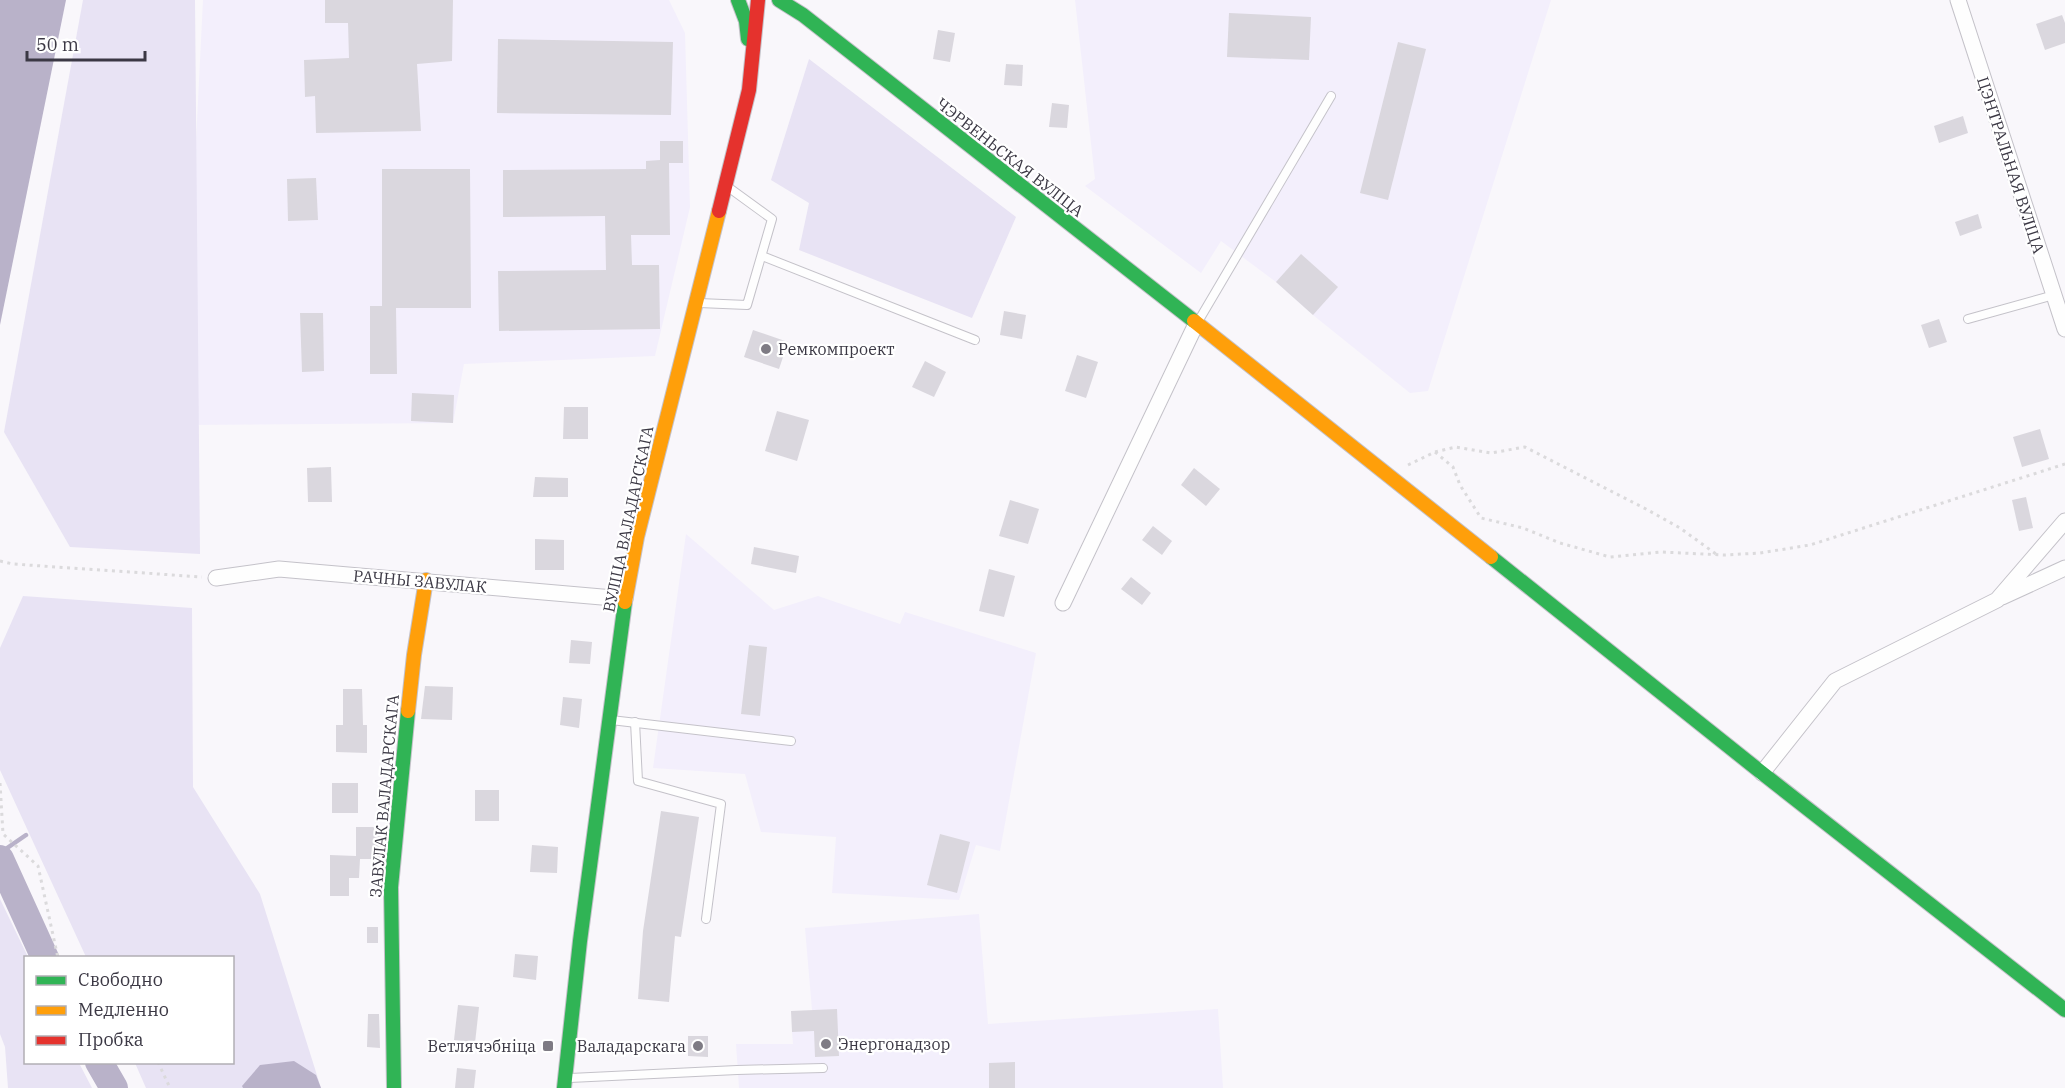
<svg xmlns="http://www.w3.org/2000/svg" width="2065" height="1088" viewBox="0 0 2065 1088" font-family="'IBM Plex Serif',serif">
<style>
.built{fill:#f3effc}
.green{fill:#e8e3f4}
.water{fill:#b9b2c9}
.lines{fill:none;stroke-linecap:round;stroke-linejoin:round}
.stream{stroke:#b9b2c9;stroke-width:4.5}
.river{stroke:#b9b2c9;stroke-width:28}
.building{fill:#dad7de}
.lane-casing{stroke:#c4c2c9;stroke-width:10}
.street-casing{stroke:#c4c2c9;stroke-width:17}
.fast-casing{stroke:#c4c2c9;stroke-width:16}
.slow-casing{stroke:#c4c2c9;stroke-width:16}
.jam-casing{stroke:#c4c2c9;stroke-width:16}
.path{stroke:#dbdadc;stroke-width:3;stroke-dasharray:3 4.5;stroke-linecap:butt}
.lane{stroke:#fefefe;stroke-width:8}
.street{stroke:#fefefe;stroke-width:15}
.fast{stroke:#30b455;stroke-width:14}
.slow{stroke:#ff9f0a;stroke-width:14}
.jam{stroke:#e5322d;stroke-width:14}
.poi-dot{fill:#7e7b84;stroke:#fff;stroke-width:2}
.labels{text-anchor:middle;stroke-width:4.5;stroke-linejoin:round;paint-order:stroke}
.street-label{font-size:16px;fill:#3b3844;stroke:#fff}
.poi-label{font-size:16px;fill:#3b3844;stroke:#fff;text-anchor:start}
</style>
<rect width="100%" height="100%" fill="#f9f7fb"/>
<g class="built">
<path d="M203,0H669L685,33L690,207L655,356L464,364L453,423L182,425Z"/>
<path d="M1075,0H1551L1428,391L1410,393L1313,315L1276,282L1221,241L1201,273L1085,186L1095,179Z"/>
<path d="M686,534L774,610L818,596L900,624L905,612L1036,653L1000,851L976,845L959,900L832,893L836,837L761,832L745,774L653,768Z"/>
<path d="M979,914L988,1024L1218,1009L1223,1088H739L736,1044H793L792,1032L812,1010L805,928Z"/>
</g>
<g class="green">
<path d="M83,0H195L200,554L70,547L4,432Z"/>
<path d="M809,59L1016,217L972,318L799,250L809,203L771,180Z"/>
<path d="M23,596L192,608L193,787L260,894L321,1088H146L135,1063L232,1062V958L86,957L0,770V648Z"/>
<path d="M0,899L28,957L26,958V1062L79,1063L92,1088H8L5,1047L0,1034Z"/>
</g>
<g class="water">
<path d="M0,0H66L0,325Z"/>
<path d="M294,1061L316,1075L321,1088H243L242,1086L260,1065Z"/>
</g>
<g class="lines">
<path class="stream" d="M0,853L26,835"/>
<g class="river">
<path d="M0,859L45,958"/>
<path d="M99,1062L114,1088"/>
</g>
</g>
<g class="building">
<path d="M325,0H453L452,61L417,64L421,131L316,133L315,96L305,97L304,60L349,58L348,23H325Z"/>
<path d="M1229,13L1311,17L1309,60L1227,57Z"/>
<path d="M2062,15L2065,23V43L2045,50L2036,24Z"/>
<path d="M938,30L955,33L950,62L933,59Z"/>
<path d="M498,39L673,42L671,115L497,113Z"/>
<path d="M1398,42L1426,49L1388,200L1360,193Z"/>
<path d="M1006,64L1023,65L1022,86L1004,85Z"/>
<path d="M1052,103L1069,105L1067,128L1049,127Z"/>
<path d="M1963,116L1968,133L1939,143L1934,126Z"/>
<path d="M660,141H683V163H669L670,235H631L632,265H659L660,329L499,331L498,271L606,270L605,216L503,217V170L646,169V161L660,160Z"/>
<path d="M382,169H470L471,308H396L397,374H370V306H382Z"/>
<path d="M316,178L318,220L288,221L287,179Z"/>
<path d="M1978,214L1982,228L1960,236L1955,222Z"/>
<path d="M1301,254L1338,287L1313,315L1276,282Z"/>
<path d="M1004,311L1026,315L1022,339L1000,335Z"/>
<path d="M300,313H323L324,371L302,372Z"/>
<path d="M1939,319L1947,342L1929,348L1921,325Z"/>
<path d="M753,330L788,342L779,369L744,357Z"/>
<path d="M1077,355L1098,362L1086,398L1065,391Z"/>
<path d="M925,361L946,372L934,397L912,387Z"/>
<path d="M412,393L454,395L453,423L411,421Z"/>
<path d="M564,407H588V439H563Z"/>
<path d="M777,411L809,420L797,461L765,451Z"/>
<path d="M2040,429L2049,459L2022,467L2013,437Z"/>
<path d="M331,467L332,502H308L307,468Z"/>
<path d="M1194,468L1220,489L1206,506L1181,485Z"/>
<path d="M535,477L568,478V497H533Z"/>
<path d="M2026,497L2033,528L2019,531L2012,500Z"/>
<path d="M1010,500L1039,509L1028,544L999,536Z"/>
<path d="M1153,526L1172,541L1162,555L1142,540Z"/>
<path d="M535,539L564,540V570H535Z"/>
<path d="M754,547L799,556L796,573L751,564Z"/>
<path d="M989,569L1015,576L1004,617L979,611Z"/>
<path d="M1131,577L1151,593L1142,605L1121,589Z"/>
<path d="M571,640L592,642L590,664L569,663Z"/>
<path d="M749,645L767,647L760,716L741,714Z"/>
<path d="M425,686L453,687L452,720L421,719Z"/>
<path d="M343,689H362L363,725H367V753L336,752V725H343Z"/>
<path d="M563,697L582,699L579,728L560,725Z"/>
<rect x="332" y="783" width="26" height="30"/>
<rect x="475" y="790" width="24" height="31"/>
<path d="M661,811L699,817L681,937L675,936L669,1002L638,999L643,931Z"/>
<path d="M356,827H383L380,859H360L359,878H349V896H330V855L356,856Z"/>
<path d="M940,834L970,842L957,893L927,885Z"/>
<path d="M532,845L558,847L557,873L530,872Z"/>
<rect x="367" y="927" width="11" height="16"/>
<path d="M515,954L538,956L536,980L513,977Z"/>
<path d="M458,1005L479,1007L475,1043L454,1040Z"/>
<path d="M837,1009L839,1056L815,1057L814,1031L792,1032L791,1011Z"/>
<path d="M368,1014H379L380,1048L367,1047Z"/>
<path d="M688,1036H708V1057L688,1056Z"/>
<path d="M1015,1062V1088H989V1063Z"/>
<path d="M457,1068L476,1070L474,1088H455Z"/>
</g>
<g class="lines">
<defs>
<g id="lane">
<path d="M762,256L975,340"/>
<path d="M699,303L747,305L772,219L728,187"/>
<path d="M1968,319L2054,295"/>
<path d="M1199,320L1331,96"/>
<path d="M611,720L791,741"/>
<path d="M635,722L638,781L721,804L706,919"/>
<path d="M570,1078L737,1070L823,1068"/>
</g>
<g id="street">
<path d="M1958,0L2065,329"/>
<path d="M216,578L279,569L625,599"/>
<path d="M2002,597L2065,568"/>
<path d="M1063,603L1196,324"/>
<path d="M1762,773L1835,681L1997,600L2065,521"/>
</g>
<g id="fast">
<path d="M738,0L746,21L748,39"/>
<path d="M779,0L803,15L1194,321"/>
<path d="M1491,557L1762,773L2065,1010"/>
<path d="M394,1088L391,887L408,711"/>
<path d="M564,1088L580,941L625,602"/>
</g>
<g id="slow">
<path d="M1194,321L1491,557"/>
<path d="M625,602L637,537L719,211"/>
<path d="M408,711L414,655L426,580"/>
</g>
<path id="jam" d="M719,211L749,90L758,0"/>
</defs>
<use href="#lane" class="lane-casing"/>
<use href="#street" class="street-casing"/>
<use href="#fast" class="fast-casing"/>
<use href="#slow" class="slow-casing"/>
<use href="#jam" class="jam-casing"/>
<g class="path">
<path d="M1435,452L1456,447L1491,453L1525,447L1646,509L1680,528L1716,554"/>
<path d="M1408,465L1435,452L1453,467L1460,485L1481,518L1523,528L1560,543L1610,557L1661,552L1724,555L1760,553L1810,545L2065,464"/>
<path d="M0,561L13,564L202,577"/>
<path d="M0,783L3,834L38,866L58,958"/>
<path d="M158,1062L170,1088"/>
</g>
<use href="#lane" class="lane"/>
<use href="#street" class="street"/>
<use href="#fast" class="fast"/>
<use href="#slow" class="slow"/>
<use href="#jam" class="jam"/>
</g>
<g class="poi-dot">
<circle cx="766" cy="349" r="6"/>
<circle cx="826" cy="1044" r="6"/>
<rect x="542" y="1040" width="12" height="12" rx="3"/>
<circle cx="698" cy="1046" r="6"/>
</g>
<g class="labels">
<g class="street-label">
<text transform="translate(1010 157) rotate(38)" y="6">ЧЭРВЕНЬСКАЯ ВУЛІЦА</text>
<text transform="translate(2011 165) rotate(72)" y="6">ЦЭНТРАЛЬНАЯ ВУЛІЦА</text>
<text transform="translate(628 519) rotate(-78)" y="6">ВУЛІЦА ВАЛАДАРСКАГА</text>
<text transform="translate(420 581) rotate(5)" y="6">РАЧНЫ ЗАВУЛАК</text>
<text transform="translate(384 796) rotate(-85)" y="6">ЗАВУЛАК ВАЛАДАРСКАГА</text>
</g>
<g class="poi-label">
<text x="778" y="355">Ремкомпроект</text>
<text x="838" y="1050">Энергонадзор</text>
<text x="536" y="1052" text-anchor="end">Ветлячэбніца</text>
<text x="686" y="1052" text-anchor="end">Валадарскага</text>
</g>
</g>
<rect x="24" y="956" width="210" height="108" fill="#ffffff" stroke="#b1afb4" stroke-width="1.5"/>
<rect x="36" y="976" width="30" height="9" fill="#30b455" stroke="#b1afb4" stroke-width="1.5"/>
<text x="78" y="986" font-size="18" fill="#3b3844">Свободно</text>
<rect x="36" y="1006" width="30" height="9" fill="#ff9f0a" stroke="#b1afb4" stroke-width="1.5"/>
<text x="78" y="1016" font-size="18" fill="#3b3844">Медленно</text>
<rect x="36" y="1036" width="30" height="9" fill="#e5322d" stroke="#b1afb4" stroke-width="1.5"/>
<text x="78" y="1046" font-size="18" fill="#3b3844">Пробка</text>
<path d="M27 51v9h118v-9" fill="none" stroke="#3b3844" stroke-width="3"/>
<text x="36" y="51" font-size="18" fill="#3b3844" stroke="#ffffff" stroke-width="4.5" paint-order="stroke">50 m</text>
</svg>
